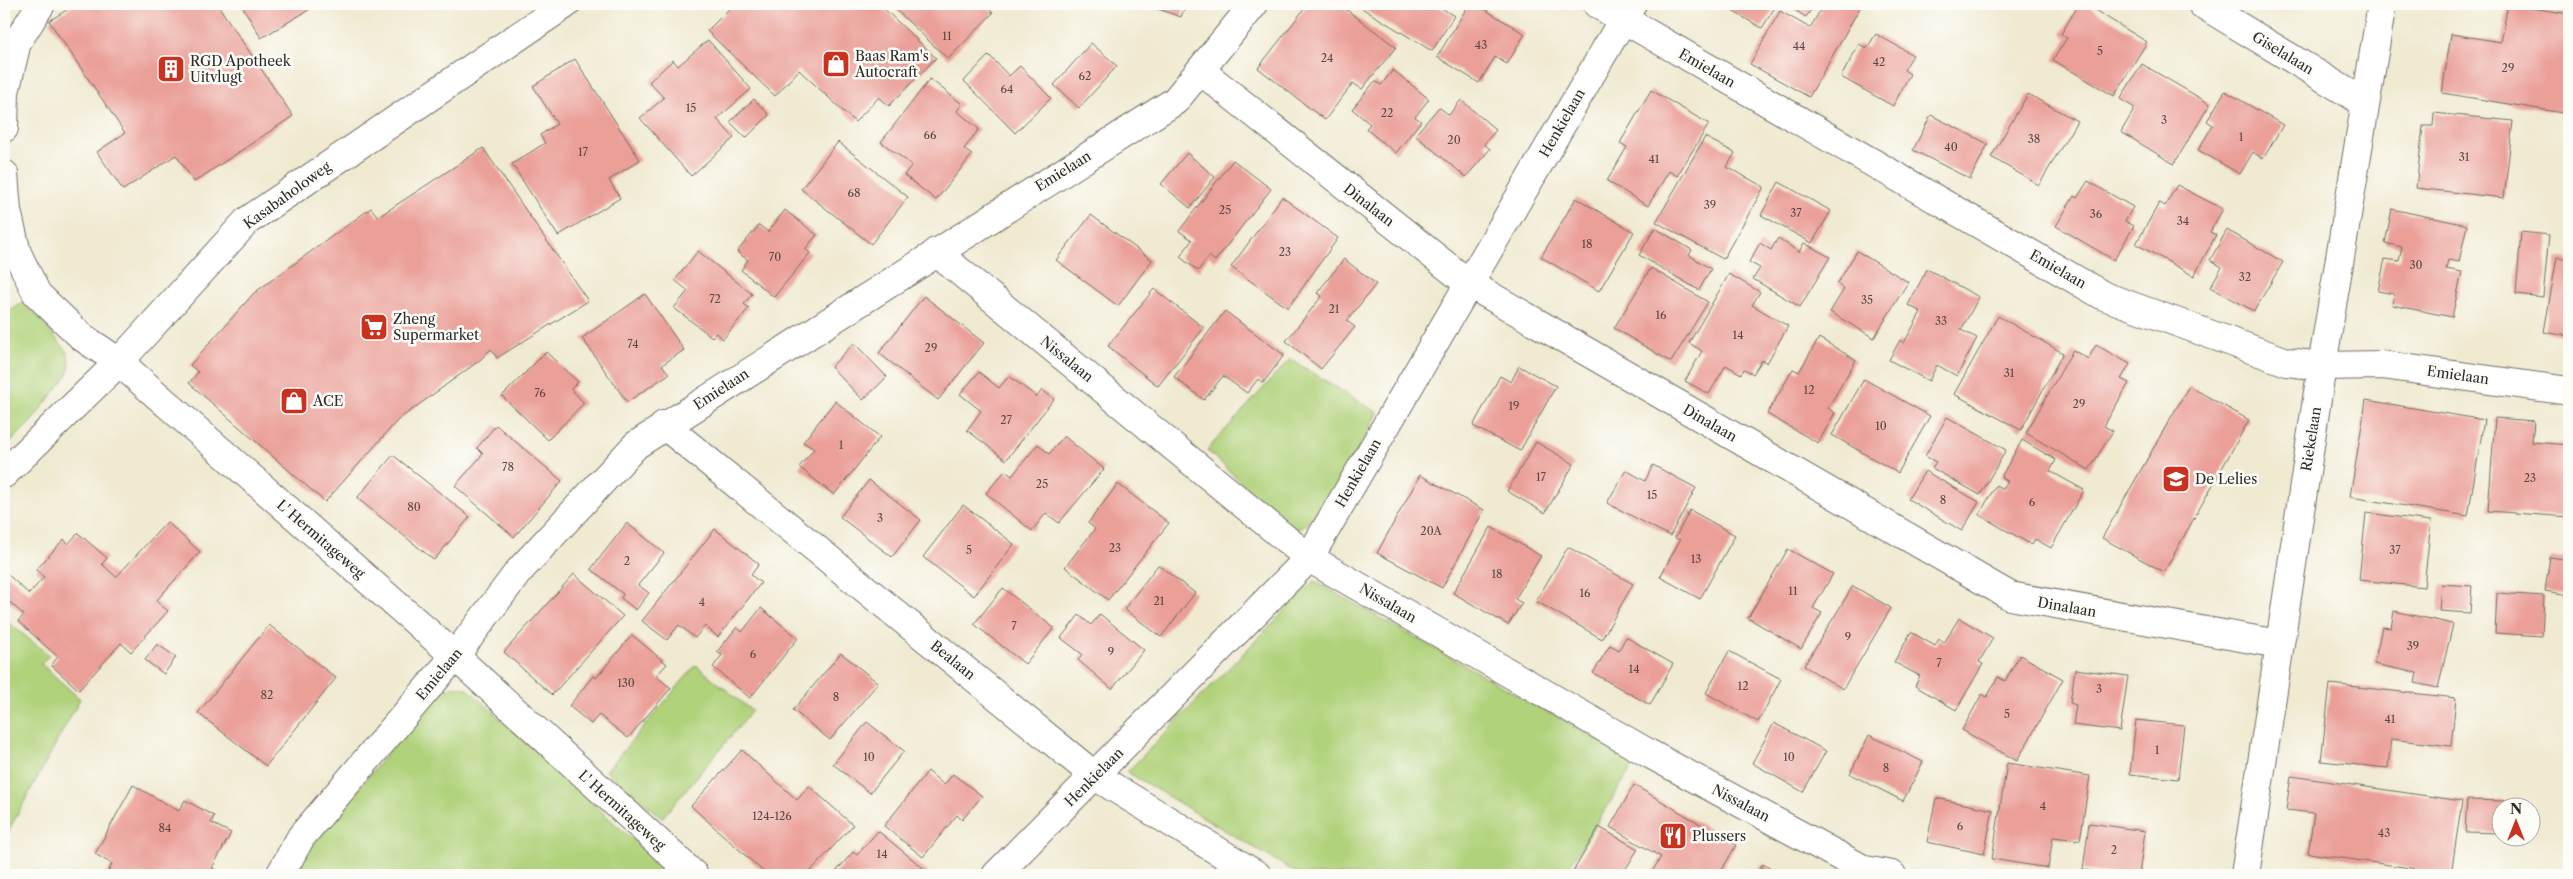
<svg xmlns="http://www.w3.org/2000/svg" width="2573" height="879" viewBox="0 0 2573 879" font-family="'Libre Caslon Text',serif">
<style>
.green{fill:#b0d27a;stroke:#6e7e52}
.building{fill:#ea9f97}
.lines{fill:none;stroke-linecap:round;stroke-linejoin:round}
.street-casing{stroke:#706e65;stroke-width:30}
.secondary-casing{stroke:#706e65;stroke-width:30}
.street{stroke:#fff;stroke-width:28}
.secondary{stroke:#fff;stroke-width:28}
.labels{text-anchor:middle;stroke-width:5;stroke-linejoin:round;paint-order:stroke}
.number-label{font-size:11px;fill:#5b4846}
.street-label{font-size:14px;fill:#2b2b2b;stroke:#fdfcf7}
.poi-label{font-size:14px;fill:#2b2b2b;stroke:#fdfcf7;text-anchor:start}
</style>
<rect width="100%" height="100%" fill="#fdfcf7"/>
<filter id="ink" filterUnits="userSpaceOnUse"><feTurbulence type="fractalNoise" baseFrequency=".02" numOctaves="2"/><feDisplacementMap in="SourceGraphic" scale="10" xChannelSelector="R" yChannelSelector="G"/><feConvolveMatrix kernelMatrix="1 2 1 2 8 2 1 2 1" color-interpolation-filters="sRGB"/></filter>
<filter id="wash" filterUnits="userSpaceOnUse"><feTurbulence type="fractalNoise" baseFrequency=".0096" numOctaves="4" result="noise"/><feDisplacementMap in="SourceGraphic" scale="20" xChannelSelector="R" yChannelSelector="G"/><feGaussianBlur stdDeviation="1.12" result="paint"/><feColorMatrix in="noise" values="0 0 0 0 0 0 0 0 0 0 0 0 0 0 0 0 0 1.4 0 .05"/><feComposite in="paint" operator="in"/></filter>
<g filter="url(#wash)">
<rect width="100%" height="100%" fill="#f0ead1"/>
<g class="green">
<path d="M25,301L66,350L70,362L68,374L31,422L4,449V315Z"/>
<path d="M1290,359L1378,413L1328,504L1302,528L1291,529L1207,450Z"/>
<path d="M1314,581L1636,761L1564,875H1300L1127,772Z"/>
<path d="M4,619L49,655L41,664L80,699L4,839Z"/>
<path d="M696,665L752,711L662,818L606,771Z"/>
<path d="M456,686L468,689L671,875H295L307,852L433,697L444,689Z"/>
</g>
<g id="blocks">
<g class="building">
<path d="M76,4H217L293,116L194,182L176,155L123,190L97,152L125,133L49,21Z"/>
<path d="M241,4H319L261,38Z"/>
<path d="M734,4H879L936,58L889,106L879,97L855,122L799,70L775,96L707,31Z"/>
<path d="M890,4H988L986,6L993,13L948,59Z"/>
<path d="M1145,4H1186L1181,17Z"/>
<path d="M1308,4H1339L1396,47L1362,89L1353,83L1325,120L1258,68Z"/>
<path d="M1355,4H1435L1454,16L1432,51Z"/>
<path d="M1469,4H1476L1525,34L1507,64L1495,57L1479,83L1437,57Z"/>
<path d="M1720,4H1777L1762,28Z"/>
<path d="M1785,4H1815L1806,17Z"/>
<path d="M1824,4H1862L1809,97L1750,64L1780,11L1810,28Z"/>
<path d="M2079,4H2085L2147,42L2114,96L2053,60L2067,38L2061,34Z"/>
<path d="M2508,4L2569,14V114L2442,93L2451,34L2501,42Z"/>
<path d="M1876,34L1913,55L1904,70L1910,74L1893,106L1841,77L1859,44L1867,48Z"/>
<path d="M708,40L751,89L717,119L734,138L691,176L640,118L664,98L649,82L673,60L678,66Z"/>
<path d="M1091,43L1117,66L1079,108L1054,85Z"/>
<path d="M989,55L1009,76L1020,66L1051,98L1015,133L964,81Z"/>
<path d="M575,59L640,160L609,180L620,198L558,236L512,164L545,143L540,135L557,124L533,86Z"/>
<path d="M2142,64L2210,104L2174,164L2121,132L2135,108L2120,99Z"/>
<path d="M1393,70L1429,99L1415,117L1421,121L1396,153L1366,129L1370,124L1352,109L1375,81L1381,85Z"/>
<path d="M930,79L962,104L957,111L979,129L964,149L972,155L936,200L904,175L912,165L881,142Z"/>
<path d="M1651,90L1709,124L1677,176L1669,171L1648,206L1607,181L1627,147L1620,143Z"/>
<path d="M2225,91L2283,125L2263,159L2253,152L2240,174L2198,150L2213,125L2207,121Z"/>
<path d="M2028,94L2077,121L2039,185L1991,157Z"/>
<path d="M754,99L769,115L746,138L730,122Z"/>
<path d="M1461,100L1496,130L1484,144L1490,149L1466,177L1415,135L1439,107L1449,115Z"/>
<path d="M2434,113L2513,121L2504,198L2416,188L2423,126H2433Z"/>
<path d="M1931,115L1988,144L1970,179L1913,150Z"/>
<path d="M1705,137L1735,153L1727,167L1764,187L1723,259L1656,222Z"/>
<path d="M838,142L908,197L871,244L801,189Z"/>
<path d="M483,148L588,301L497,358L491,349L480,360L398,420L325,502L189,383L198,372L190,365L254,293L371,208L378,217Z"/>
<path d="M1187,153L1215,177L1190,208L1161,184Z"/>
<path d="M1233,160L1271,189L1215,261L1209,256L1198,271L1180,257L1192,240L1179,231Z"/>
<path d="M2088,181L2133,207L2125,221L2134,226L2114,260L2056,226L2074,196L2077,198Z"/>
<path d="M1779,182L1831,211L1812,243L1761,215Z"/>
<path d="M2177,185L2223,209L2210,232L2216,235L2194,276L2136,244L2159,203L2165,206Z"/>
<path d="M1282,197L1338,238L1288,308L1231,267Z"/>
<path d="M1576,198L1634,232L1599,291L1541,257Z"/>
<path d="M2392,209L2467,225L2459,262L2448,260L2446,269L2462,272L2452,317L2392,305L2394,294L2378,291L2385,259L2399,261L2402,247L2385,243Z"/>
<path d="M785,210L817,235L805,249L810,253L774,297L741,270L748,260L737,252L759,225L768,232Z"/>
<path d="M1091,215L1152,260L1118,306L1056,260Z"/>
<path d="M1655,228L1692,250L1689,255L1711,269L1699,290L1639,255Z"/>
<path d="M2227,230L2283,262L2254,311L2210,287L2222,267L2210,260Z"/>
<path d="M2521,232L2549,235L2543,297L2516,294Z"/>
<path d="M1778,238L1799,252L1804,243L1830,257L1800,307L1753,279L1760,268L1749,262L1760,243L1771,250Z"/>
<path d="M698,251L752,294L744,304L749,308L723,339L716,333L712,337L674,308L688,291L675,280Z"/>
<path d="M1857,251L1908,282L1874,338L1830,312L1844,289L1837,284Z"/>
<path d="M2557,257L2569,259V336L2544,332Z"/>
<path d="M1344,259L1376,284L1347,321L1355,327L1321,369L1286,341L1322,296L1317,293Z"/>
<path d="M1651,268L1708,302L1671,362L1614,328Z"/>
<path d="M1927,269L1979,297L1961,330L1977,338L1957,376L1937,365L1929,381L1889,360L1900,340L1904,343L1921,312L1908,305Z"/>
<path d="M1729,274L1760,292L1752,305L1788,326L1767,363L1762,360L1753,374L1744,369L1741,374L1726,365L1709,394L1685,381L1702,351L1689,343Z"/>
<path d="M1154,289L1204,328L1158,386L1108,346Z"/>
<path d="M645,294L684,350L662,365L669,374L627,402L582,338Z"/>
<path d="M924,296L984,343L938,400L879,353Z"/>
<path d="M1225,311L1284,355L1263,383L1258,379L1247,393L1223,376L1204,400L1174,377Z"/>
<path d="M1998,316L2063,353L2021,430L1954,394Z"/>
<path d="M1819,338L1856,360L1828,408L1835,413L1818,443L1767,414L1793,369L1799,372Z"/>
<path d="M854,343L887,377L863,400L831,367Z"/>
<path d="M2096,345L2130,364L2121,379L2129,383L2104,426L2113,431L2089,470L2026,433L2073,350L2088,359Z"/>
<path d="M546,352L578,382L571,389L584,403L548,440L502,396Z"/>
<path d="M1519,366L1556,386L1520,451L1473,426L1500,376L1511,382Z"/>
<path d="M979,372L999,388L1009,376L1037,397L1042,390L1054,399L1006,460L967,430L981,411L960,394Z"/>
<path d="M1864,379L1930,416L1898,473L1832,435Z"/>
<path d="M2189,386L2249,420L2164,572L2102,538Z"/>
<path d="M2366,400L2484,420L2468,516L2350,497Z"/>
<path d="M835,401L880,437L834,495L799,467L814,449L803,442Z"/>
<path d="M1947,417L2006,450L1980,495L1932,468L1936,462L1925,456Z"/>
<path d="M2495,418L2534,421L2532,442L2569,445V517L2488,511Z"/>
<path d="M496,425L562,481L514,537L455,486L483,454L477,448Z"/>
<path d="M1064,436L1104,469L1059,523L1046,513L1032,531L986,493L1005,471L1012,476L1038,444L1049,454Z"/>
<path d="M2022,440L2056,460L2050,471L2084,490L2051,548L2035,539L2032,545L1979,515L1996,485L2003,489L2008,481L2001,477Z"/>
<path d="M1536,442L1574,464L1545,513L1507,491Z"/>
<path d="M393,455L470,517L434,560L357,498Z"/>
<path d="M1653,465L1696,488L1670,536L1607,503L1626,470L1645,481Z"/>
<path d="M1925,471L1979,502L1962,531L1908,499Z"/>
<path d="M1420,475L1484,510L1442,588L1377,553Z"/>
<path d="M869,480L921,520L892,557L840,517Z"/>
<path d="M1118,484L1169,523L1108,600L1065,567L1095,529L1088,523Z"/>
<path d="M963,505L1014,544L974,596L923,557Z"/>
<path d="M1690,510L1735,535L1700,599L1660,577L1680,540L1675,538Z"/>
<path d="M2366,513L2431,521L2424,587L2359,580Z"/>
<path d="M167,522L200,552L156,601L168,611L131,652L121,643L79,690L51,665L58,657L18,621L24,615L4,597V571L29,594L44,577L36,570L64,539L68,544L78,533L107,558L102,564L116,577Z"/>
<path d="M627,523L664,553L638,585L649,593L636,610L621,598L623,594L591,569Z"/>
<path d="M1491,527L1541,556L1515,599L1522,603L1508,625L1453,593Z"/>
<path d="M715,529L759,564L751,575L761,583L718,637L705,626L695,638L679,625L667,640L642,621Z"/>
<path d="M1568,547L1633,584L1602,639L1536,601Z"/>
<path d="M1788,549L1833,574L1813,608L1822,613L1801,649L1748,618Z"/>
<path d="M2550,557L2569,560V595L2545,591Z"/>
<path d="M1158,565L1195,593L1161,637L1124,609Z"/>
<path d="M574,574L623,616L552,695L504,652Z"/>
<path d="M2441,584L2472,586L2470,613L2439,611Z"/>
<path d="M1853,586L1891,608L1843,689L1804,666Z"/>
<path d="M1003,588L1054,628L1025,664L974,624Z"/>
<path d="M2497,593L2544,596L2542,636L2495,633Z"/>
<path d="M761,608L798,638L750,698L713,667L722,655L717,652L737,627L742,632Z"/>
<path d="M2394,611L2453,624L2438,688L2415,683L2417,673L2374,664L2382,627L2391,628Z"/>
<path d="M1100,614L1144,650L1112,689L1078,660L1082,654L1061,638L1079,615L1091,625Z"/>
<path d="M1959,618L1993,638L1979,662L1983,664L1956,710L1915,686L1920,676L1894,662L1911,632L1935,646L1939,639L1944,643Z"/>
<path d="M269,625L336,678L266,766L198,713Z"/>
<path d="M632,635L667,664L656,676L671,688L628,738L599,715L591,724L569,706L593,676L596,678Z"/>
<path d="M1626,637L1673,664L1650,705L1593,673L1610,645L1619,650Z"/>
<path d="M157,644L176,657L164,674L145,660Z"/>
<path d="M1729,651L1781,679L1758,722L1706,693Z"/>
<path d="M841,653L878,683L830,740L793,710Z"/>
<path d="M2020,655L2063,679L2017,761L1962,730L1982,694L1987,697L1998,677L2005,681Z"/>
<path d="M2075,669L2128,676L2120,731L2073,725L2076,705L2070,703Z"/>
<path d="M2330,684L2456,698L2451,746L2391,739L2388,768L2321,761Z"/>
<path d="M2136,720L2184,725L2178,779L2130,774Z"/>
<path d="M867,722L904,751L870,793L833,764Z"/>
<path d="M1774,723L1826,751L1803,792L1752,763Z"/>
<path d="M1869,735L1923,762L1903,801L1850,774Z"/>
<path d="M742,750L797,800L809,786L853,825L807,875H767L691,806Z"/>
<path d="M2007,763L2090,776L2080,840L2053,837L2048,868L1992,859Z"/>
<path d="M928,771L944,785L953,774L982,796L962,820L957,815L923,857L884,826Z"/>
<path d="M2291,776L2462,801L2451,874L2308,853L2314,813L2286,810Z"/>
<path d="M133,785L179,811L185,800L214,816L211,823L231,833L212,868L225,875H106L112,864L95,854Z"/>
<path d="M1634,785L1736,845L1719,875H1650L1661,857L1610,827Z"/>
<path d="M1936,798L1993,810L1984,854L1927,842Z"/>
<path d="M2467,800L2508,801V806H2500V833L2465,832Z"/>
<path d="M2089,823L2145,831L2139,875H2119L2083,870Z"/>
<path d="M1599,827L1638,849L1622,875H1571Z"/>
<path d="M878,831L928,872L925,875H833L853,852L857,855Z"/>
<path d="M1763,864L1780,875H1755Z"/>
</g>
</g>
</g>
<g filter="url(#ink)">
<use href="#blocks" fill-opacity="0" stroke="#706e65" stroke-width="1"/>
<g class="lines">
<defs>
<g id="street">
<path d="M1597,4L2104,296L2287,362L2322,366L2382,365L2569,391"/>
<path d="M2202,4L2365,103"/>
<path d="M1201,71L1468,283L2010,596L2279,644"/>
<path d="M4,128L5,92L17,42L41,4"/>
<path d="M4,174L7,211L17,253L37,294L82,337L119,362L455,656L694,875"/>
<path d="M936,252L1309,558L1648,753L1865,870L1892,875"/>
<path d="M664,425L1095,776L1257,875"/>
<path d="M280,875L301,837L455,656L519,571L636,445L1175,101L1254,4"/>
<path d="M996,875L1309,558L1632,4"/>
<path d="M2245,875L2322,366L2382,4"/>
</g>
<path id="secondary" d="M4,474L119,362L247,221L566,4"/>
</defs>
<use href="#street" class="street-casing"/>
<use href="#secondary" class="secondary-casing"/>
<use href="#street" class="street"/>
<use href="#secondary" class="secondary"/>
</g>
</g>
<defs>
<symbol id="shop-square" viewBox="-11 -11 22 22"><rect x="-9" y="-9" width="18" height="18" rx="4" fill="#c8321e" stroke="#fdfcf7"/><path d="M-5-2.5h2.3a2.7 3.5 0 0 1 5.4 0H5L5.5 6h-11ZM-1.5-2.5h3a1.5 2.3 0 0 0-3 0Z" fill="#fff"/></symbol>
<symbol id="building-square" viewBox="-11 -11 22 22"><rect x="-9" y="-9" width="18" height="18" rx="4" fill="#c8321e" stroke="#fdfcf7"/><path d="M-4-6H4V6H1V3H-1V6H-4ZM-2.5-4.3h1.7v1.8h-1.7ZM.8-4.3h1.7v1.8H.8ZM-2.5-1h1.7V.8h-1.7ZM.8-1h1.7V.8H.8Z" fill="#fff"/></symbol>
<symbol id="supermarket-square" viewBox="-11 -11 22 22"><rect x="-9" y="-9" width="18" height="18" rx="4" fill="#c8321e" stroke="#fdfcf7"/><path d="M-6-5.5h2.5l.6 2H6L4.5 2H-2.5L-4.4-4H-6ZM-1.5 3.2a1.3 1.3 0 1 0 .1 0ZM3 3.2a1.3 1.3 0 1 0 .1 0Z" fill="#fff"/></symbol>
<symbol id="school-square" viewBox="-11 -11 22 22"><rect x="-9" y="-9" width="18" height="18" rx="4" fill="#c8321e" stroke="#fdfcf7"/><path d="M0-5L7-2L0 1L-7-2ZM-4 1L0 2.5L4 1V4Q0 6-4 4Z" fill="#fff"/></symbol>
<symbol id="restaurant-square" viewBox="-11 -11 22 22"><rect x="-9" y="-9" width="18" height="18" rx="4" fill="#c8321e" stroke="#fdfcf7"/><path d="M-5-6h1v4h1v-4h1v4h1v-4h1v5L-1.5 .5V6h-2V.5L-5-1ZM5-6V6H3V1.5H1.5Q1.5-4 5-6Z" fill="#fff"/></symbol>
</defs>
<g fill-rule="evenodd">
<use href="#shop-square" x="820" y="48" width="32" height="32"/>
<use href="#building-square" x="155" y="53" width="32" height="32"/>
<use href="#supermarket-square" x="358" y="311" width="32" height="32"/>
<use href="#shop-square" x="278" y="385" width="32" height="32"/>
<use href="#school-square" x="2160" y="463" width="32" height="32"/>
<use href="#restaurant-square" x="1657" y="820" width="32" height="32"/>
</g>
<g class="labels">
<g class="number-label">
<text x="947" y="40">11</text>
<text x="1481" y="49">43</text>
<text x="1799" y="50">44</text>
<text x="2100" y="55">5</text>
<text x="1327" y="62">24</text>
<text x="1879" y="66">42</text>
<text x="2508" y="72">29</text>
<text x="1085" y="80">62</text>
<text x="1007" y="93">64</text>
<text x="691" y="112">15</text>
<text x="1387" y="117">22</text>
<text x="2164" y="124">3</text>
<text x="930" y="139">66</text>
<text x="2241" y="141">1</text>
<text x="2034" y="143">38</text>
<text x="1454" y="144">20</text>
<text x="1951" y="151">40</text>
<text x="583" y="156">17</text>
<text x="2464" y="161">31</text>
<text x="1654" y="163">41</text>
<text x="854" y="197">68</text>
<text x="1710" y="209">39</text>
<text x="1225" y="214">25</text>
<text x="1796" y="217">37</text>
<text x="2096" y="218">36</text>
<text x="2183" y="225">34</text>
<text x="1587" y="248">18</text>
<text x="1285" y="256">23</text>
<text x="775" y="261">70</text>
<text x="2416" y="269">30</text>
<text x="2245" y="281">32</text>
<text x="715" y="303">72</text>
<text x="1867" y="304">35</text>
<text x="1334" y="313">21</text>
<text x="1661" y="319">16</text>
<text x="1941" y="325">33</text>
<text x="1738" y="339">14</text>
<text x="633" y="348">74</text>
<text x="931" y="352">29</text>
<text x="2009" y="377">31</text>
<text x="1809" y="394">12</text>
<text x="540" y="397">76</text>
<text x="2079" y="408">29</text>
<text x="1514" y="410">19</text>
<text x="1006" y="424">27</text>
<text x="1881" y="430">10</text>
<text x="841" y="449">1</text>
<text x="508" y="471">78</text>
<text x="1541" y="481">17</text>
<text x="2530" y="482">23</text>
<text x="1042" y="488">25</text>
<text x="1652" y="499">15</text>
<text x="1943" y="504">8</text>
<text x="2032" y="506">6</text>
<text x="414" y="511">80</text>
<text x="880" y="522">3</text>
<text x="1431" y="535">20A</text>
<text x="1115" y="552">23</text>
<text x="969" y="554">5</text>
<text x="2395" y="554">37</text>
<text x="1696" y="563">13</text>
<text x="627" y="565">2</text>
<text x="1497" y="578">18</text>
<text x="1793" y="595">11</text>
<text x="1585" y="597">16</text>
<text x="1159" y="605">21</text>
<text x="702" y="606">4</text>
<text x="1014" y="630">7</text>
<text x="1848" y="641">9</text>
<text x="2413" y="650">39</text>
<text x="1111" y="656">9</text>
<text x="753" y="658">6</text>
<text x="1939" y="667">7</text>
<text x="1634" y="673">14</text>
<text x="626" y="687">130</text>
<text x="1743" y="690">12</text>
<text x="2099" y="693">3</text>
<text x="267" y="699">82</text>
<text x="836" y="701">8</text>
<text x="2007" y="718">5</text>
<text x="2390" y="723">41</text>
<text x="2157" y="754">1</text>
<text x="869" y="761">10</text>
<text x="1789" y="761">10</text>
<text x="1886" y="772">8</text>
<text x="2043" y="810">4</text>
<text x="772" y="820">124-126</text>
<text x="1960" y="830">6</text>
<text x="165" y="832">84</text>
<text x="2384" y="837">43</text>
<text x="2114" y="854">2</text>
<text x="882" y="858">14</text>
</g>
<g class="street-label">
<text transform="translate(2283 53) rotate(31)" y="5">Giselalaan</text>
<text transform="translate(1707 68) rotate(30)" y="5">Emielaan</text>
<text transform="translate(1562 123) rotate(-60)" y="5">Henkielaan</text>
<text transform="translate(1063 171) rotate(-32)" y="5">Emielaan</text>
<text transform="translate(287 195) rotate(-36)" y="5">Kasabaholoweg</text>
<text transform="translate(1369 205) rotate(38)" y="5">Dinalaan</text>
<text transform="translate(2058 269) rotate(30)" y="5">Emielaan</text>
<text transform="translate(1067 359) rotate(39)" y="5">Nissalaan</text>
<text transform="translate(2458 375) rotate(8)" y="5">Emielaan</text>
<text transform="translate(721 389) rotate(-33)" y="5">Emielaan</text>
<text transform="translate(1710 423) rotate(30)" y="5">Dinalaan</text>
<text transform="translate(2311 439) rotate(-81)" y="5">Riekelaan</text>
<text transform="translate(1358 473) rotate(-60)" y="5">Henkielaan</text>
<text transform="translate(321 539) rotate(41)" y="5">L' Hermitageweg</text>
<text transform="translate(1388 603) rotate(30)" y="5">Nissalaan</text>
<text transform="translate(2067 607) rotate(10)" y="5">Dinalaan</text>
<text transform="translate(953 660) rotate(39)" y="5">Bealaan</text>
<text transform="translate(439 674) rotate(-50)" y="5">Emielaan</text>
<text transform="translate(1094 777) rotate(-45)" y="5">Henkielaan</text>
<text transform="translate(1741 803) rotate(28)" y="5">Nissalaan</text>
<text transform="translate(622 810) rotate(42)" y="5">L' Hermitageweg</text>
</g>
<g class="poi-label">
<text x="855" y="61">Baas Ram's<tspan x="855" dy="16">Autocraft</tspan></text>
<text x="190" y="66">RGD Apotheek<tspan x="190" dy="16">Uitvlugt</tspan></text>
<text x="393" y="324">Zheng<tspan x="393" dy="16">Supermarket</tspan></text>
<text x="313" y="406">ACE</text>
<text x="2195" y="484">De Lelies</text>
<text x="1692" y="841">Plussers</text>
</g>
</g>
<rect width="2573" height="879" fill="none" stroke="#fdfcf7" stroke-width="20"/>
<g transform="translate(2516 822)"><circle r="24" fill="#fdfcf7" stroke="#a9a8a5"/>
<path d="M0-4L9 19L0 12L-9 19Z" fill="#c8321e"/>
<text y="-8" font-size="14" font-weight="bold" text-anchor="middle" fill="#2b2b2b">N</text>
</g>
</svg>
